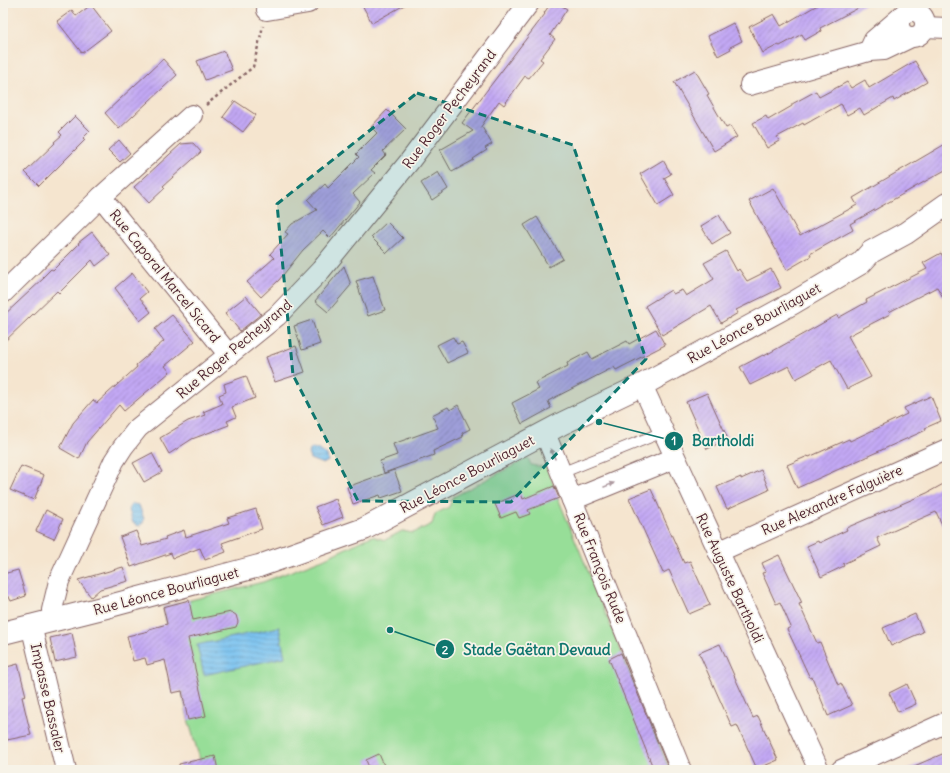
<svg xmlns="http://www.w3.org/2000/svg" width="950" height="773" viewBox="0 0 950 773" font-family="Delius,sans-serif">
<style>
.green{fill:#97de98;stroke:#707e62}
.water{fill:url(#water-rules);stroke:#60708e}
.building{fill:url(#building-hatch)}
.lines{fill:none;stroke-linecap:round;stroke-linejoin:round}
.lane-casing{stroke:#866464;stroke-width:12}
.street-casing{stroke:#866464;stroke-width:22}
.secondary-casing{stroke:#866464;stroke-width:24}
.path{stroke:#866464;stroke-width:2.5;stroke-dasharray:3 3;stroke-linecap:butt}
.lane{stroke:#fff;stroke-width:10}
.street{stroke:#fff;stroke-width:20}
.secondary{stroke:#fff;stroke-width:22}
.oneway{fill:#ae9aa0}
.marked{fill:#0f766e;fill-opacity:0.2;stroke:#0f766e;stroke-width:3;stroke-dasharray:8 5;stroke-linejoin:round}
.labels{text-anchor:middle;stroke-width:3.5;stroke-linejoin:round;paint-order:stroke}
.street-label{font-size:14px;fill:#4a1f2b;stroke:#f7f3e8}
.leader{fill:none;stroke:#0f766e;stroke-width:1.5}
.callout-dot{fill:#0f766e;stroke:#f7f3e8;stroke-width:1.5}
.mark-label{font-size:12px;text-anchor:middle;font-weight:bold;fill:#fff}
.callout-label{font-size:15px;text-anchor:middle;font-weight:bold;fill:#0f766e;stroke:#f7f3e8;stroke-width:3.5;stroke-linejoin:round;paint-order:stroke}
</style>
<defs>
<pattern id="water-rules" width="6" height="5" patternUnits="userSpaceOnUse"><rect width="6" height="5" fill="#77c1f0"/><path d="M0 2.5h6" fill="none" stroke="#68a5ce"/></pattern>
<pattern id="building-hatch" width="6" height="6" patternUnits="userSpaceOnUse"><rect width="6" height="6" fill="#c2a8f4"/><path d="M-1 1l2-2M0 6l6-6M5 7l2-2" fill="none" stroke="#a088c6"/></pattern>
</defs>
<rect width="100%" height="100%" fill="#f7f3e8"/>
<filter id="ink" filterUnits="userSpaceOnUse"><feTurbulence type="fractalNoise" baseFrequency=".025" numOctaves="2"/><feDisplacementMap in="SourceGraphic" scale="8" xChannelSelector="R" yChannelSelector="G"/><feConvolveMatrix kernelMatrix="1 2 1 2 8 2 1 2 1" color-interpolation-filters="sRGB"/></filter>
<filter id="wash" filterUnits="userSpaceOnUse"><feTurbulence type="fractalNoise" baseFrequency=".012" numOctaves="4" result="noise"/><feDisplacementMap in="SourceGraphic" scale="16" xChannelSelector="R" yChannelSelector="G"/><feGaussianBlur stdDeviation="0.9" result="paint"/><feColorMatrix in="noise" values="0 0 0 0 0 0 0 0 0 0 0 0 0 0 0 0 0 1.4 0 .05"/><feComposite in="paint" operator="in"/></filter>
<g filter="url(#wash)">
<rect width="100%" height="100%" fill="#f5e5cf"/>
<path class="green" d="M528,458L531,465L548,468L558,498L670,770H203L188,719L163,607L263,582L323,559L372,536L385,540L402,531L413,533L432,524L435,514L449,507L453,497Z"/>
<g class="water">
<path d="M312,448L317,449L327,455L328,461L323,464L310,459L308,453Z"/>
<path d="M133,504L139,505L144,519L143,523L139,526L133,523L129,510L130,506Z"/>
<path d="M279,627L285,657L204,675L197,645Z"/>
</g>
<g id="blocks">
<g class="building">
<path d="M361,3H408L372,23Z"/>
<path d="M551,3H557L567,9L550,35L555,39L540,59L543,61L529,78L525,76L504,105L499,101L480,128L482,127L492,144L485,148L487,150L473,159L474,160L452,172L440,150L473,131L462,123L545,14L544,13Z"/>
<path d="M821,3H868L820,28L821,31L805,40L802,34L780,46L778,45L763,53L749,27L774,14L781,26Z"/>
<path d="M91,5L111,31L82,53L57,21L72,10L76,16Z"/>
<path d="M733,23L742,41L730,47L731,49L718,56L708,36Z"/>
<path d="M224,51L232,70L205,80L197,61Z"/>
<path d="M163,59L177,75L119,129L105,113Z"/>
<path d="M915,61L927,82L894,101L893,98L864,115L860,108L847,115L841,104L804,125L803,123L777,137L779,141L767,148L753,123L766,116L768,120L792,106V104L816,91L819,97L847,82L851,88L865,80L869,88Z"/>
<path d="M695,70L709,94L707,95L726,128L730,126L737,137L714,151L674,82Z"/>
<path d="M235,101L256,115L243,132L223,117Z"/>
<path d="M387,110L406,129L383,151L386,155L371,170L375,173L353,194L360,202L330,238L323,231L303,250L279,280L261,297L247,282L274,258L270,254L288,234L285,232L292,224L317,210L308,200L325,184L328,188L359,157L356,154L377,133L371,127Z"/>
<path d="M75,116L90,131L83,138L85,140L39,186L25,172L55,143L54,142L62,135L59,132Z"/>
<path d="M119,140L130,153L120,162L108,150Z"/>
<path d="M193,143L201,152L163,186L165,188L149,203L134,187L181,144Z"/>
<path d="M947,143V169L850,224L853,230L810,254L811,256L787,270L749,201L773,188L800,236L857,205L853,198Z"/>
<path d="M663,160L671,174L664,178L674,195L658,205L640,174Z"/>
<path d="M438,172L448,189L432,200L421,183Z"/>
<path d="M719,215L730,233L712,244L701,226Z"/>
<path d="M537,217L563,259L549,267L524,225Z"/>
<path d="M387,222L403,238L387,253L371,237Z"/>
<path d="M92,232L110,255L96,266L92,260L59,293L57,291L3,343V316L44,278L43,277L51,269L53,270L79,244L78,243Z"/>
<path d="M726,251L737,271L739,269L747,281L771,269L781,288L736,310L738,313L721,323L711,306L662,335L645,306L671,290L673,294L682,290L686,296L714,279L704,263Z"/>
<path d="M941,253L947,265V304L937,287L889,312L890,314L848,336L871,377L847,389L831,360L796,379L789,366L750,385L740,367L763,355L764,356L837,315L838,318L867,302L866,300L927,269L923,263Z"/>
<path d="M344,266L351,285L328,312L315,301Z"/>
<path d="M132,273L147,292L140,298L151,312L140,321L115,288Z"/>
<path d="M373,276L385,310L368,316L356,281Z"/>
<path d="M246,296L261,314L240,331L225,313Z"/>
<path d="M172,315L195,341L165,366L170,372L124,411L119,405L87,442L79,459L60,448L73,423L93,400L97,403L137,367L136,365L164,341L155,329Z"/>
<path d="M312,320L320,344L302,350L294,326Z"/>
<path d="M656,329L665,345L616,370L614,367L548,401L551,408L522,424L512,403L539,389L535,383L568,366L567,363L588,352L592,359L627,341L629,344Z"/>
<path d="M453,337L457,344L462,342L468,353L447,363L437,345Z"/>
<path d="M296,346L305,372L275,382L266,357Z"/>
<path d="M246,376L255,398L232,407L236,417L227,421L229,425L192,439L169,454L160,438L188,421L205,415L203,412L222,404L219,395L226,392L224,384Z"/>
<path d="M707,393L728,439L707,449L686,402Z"/>
<path d="M931,396L941,421L925,428L926,430L797,488L787,465L808,456L809,457L849,439L850,441L907,414L904,408Z"/>
<path d="M458,405L470,429L462,433L463,437L433,451L434,455L384,473L380,461L397,455L393,444L438,428L432,415L448,407L450,410Z"/>
<path d="M152,453L162,472L144,482L133,463Z"/>
<path d="M21,466L44,475L34,500L10,490Z"/>
<path d="M394,470L402,491L381,498L380,495L353,504L347,487Z"/>
<path d="M761,470L769,490L727,509L717,487L741,477V479Z"/>
<path d="M947,482V535L936,512L877,538L881,546L843,564L844,566L821,577L807,546L818,541L819,543L847,530L846,528L927,493Z"/>
<path d="M554,486L559,498L528,510L530,514L519,518L516,512L501,518L495,504L521,493L523,499Z"/>
<path d="M651,489L684,563L690,561L710,605L689,614L669,570L663,573L629,498Z"/>
<path d="M336,499L343,517L323,525L315,507Z"/>
<path d="M256,509L262,529L222,543L226,552L205,560L200,548L173,558L171,553L131,567L120,537L136,531L142,546L166,539L165,537L184,530L186,537L229,523L227,518Z"/>
<path d="M46,510L63,519L54,539L36,531Z"/>
<path d="M779,555L802,603L799,604L817,643L820,642L838,685L841,683L852,705L828,716L812,677L810,678L787,629L791,627L780,602L776,604L762,573L766,572L762,563Z"/>
<path d="M123,567L128,581L100,589L91,597L78,580Z"/>
<path d="M18,570L26,596L11,601L9,597L3,598V574Z"/>
<path d="M189,600L193,620L231,612L236,615L238,622L236,627L232,628L188,638L206,716L188,720L182,691L172,693L165,660L147,665L145,658L133,661L127,636L149,631V629L167,624L163,607Z"/>
<path d="M915,614L923,632L891,646L883,628Z"/>
<path d="M72,633L77,657L55,662L50,638Z"/>
<path d="M720,644L753,718L758,716L778,760L757,769L737,725L732,727L699,653Z"/>
<path d="M621,653L669,770H654L609,659Z"/>
<path d="M18,664L26,696L22,697L31,735L7,740L3,724V719L7,718L3,700V668Z"/>
<path d="M907,684L916,704L898,712L889,693Z"/>
<path d="M947,752V770H905Z"/>
<path d="M379,754L386,770H370L366,760Z"/>
<path d="M215,756L218,770H179V764Z"/>
</g>
</g>
</g>
<g filter="url(#ink)">
<use href="#blocks" fill-opacity="0" stroke="#866464" stroke-width="1"/>
<g class="lines">
<defs>
<path id="lane" d="M561,473L663,432"/>
<g id="street">
<path d="M267,10L308,3"/>
<circle cx="912" cy="24" r="13"/>
<path d="M925,27L947,28"/>
<path d="M869,51L874,40L902,16"/>
<path d="M750,85L869,51L884,50L911,37"/>
<path d="M101,197L229,355"/>
<path d="M3,293L101,197L192,115"/>
<path d="M642,385L819,770"/>
<path d="M545,433L681,770"/>
<path d="M572,500L675,458"/>
<path d="M718,552L947,449"/>
<path d="M54,620L52,610L59,581L114,461L123,447L138,428L277,316L321,270L409,162L529,3"/>
<path d="M31,625L66,770"/>
<path d="M841,770L947,722"/>
</g>
<path id="secondary" d="M3,633L106,607L259,566L364,529L563,423L642,385L793,303L861,263L871,252L906,233L947,204"/>
</defs>
<use href="#lane" class="lane-casing"/>
<use href="#street" class="street-casing"/>
<use href="#secondary" class="secondary-casing"/>
<path class="path" d="M206,105L253,67L263,26"/>
<use href="#lane" class="lane"/>
<use href="#street" class="street"/>
<use href="#secondary" class="secondary"/>
</g>
<defs><path id="oneway-solid" d="M-6-.8H1V-3.2L6.5 0L1 3.2V.8H-6Z"/></defs>
<g class="oneway">
<use href="#oneway-solid" transform="translate(553 454) rotate(-112)"/>
<use href="#oneway-solid" transform="translate(609 485) rotate(-22)"/>
</g>
</g>
<path class="marked" d="M417,93L573,145L646,359L511,502L358,501L293,375L277,204Z"/>
<g class="labels">
<g class="street-label">
<text transform="translate(449 109) rotate(-53)" y="5">Rue Roger Pecheyrand</text>
<text transform="translate(165 276) rotate(51)" y="5">Rue Caporal Marcel Sicard</text>
<text transform="translate(754 323) rotate(-29)" y="5">Rue Léonce Bourliaguet</text>
<text transform="translate(234 349) rotate(-40)" y="5">Rue Roger Pecheyrand</text>
<text transform="translate(467 474) rotate(-28)" y="5">Rue Léonce Bourliaguet</text>
<text transform="translate(832 500) rotate(-24)" y="5">Rue Alexandre Falguière</text>
<text transform="translate(600 568) rotate(68)" y="5">Rue François Rude</text>
<text transform="translate(730 578) rotate(65)" y="5">Rue Auguste Bartholdi</text>
<text transform="translate(166 591) rotate(-15)" y="5">Rue Léonce Bourliaguet</text>
<text transform="translate(48 698) rotate(77)" y="5">Impasse Bassaler</text>
</g>
</g>
<path class="leader" d="M599 422L674 441M390 630L445 649"/>
<g class="callout-dot">
<circle cx="599" cy="422" r="4"/>
<circle cx="390" cy="630" r="4"/>
<circle cx="674" cy="441" r="10"/>
<circle cx="445" cy="649" r="10"/>
</g>
<g class="mark-label">
<text x="674" y="445">1</text>
<text x="445" y="654">2</text>
</g>
<g class="callout-label">
<text x="723" y="446">Bartholdi</text>
<text x="537" y="655">Stade Gaëtan Devaud</text>
</g>
<rect width="950" height="773" fill="none" stroke="#f7f3e8" stroke-width="16"/>
</svg>
